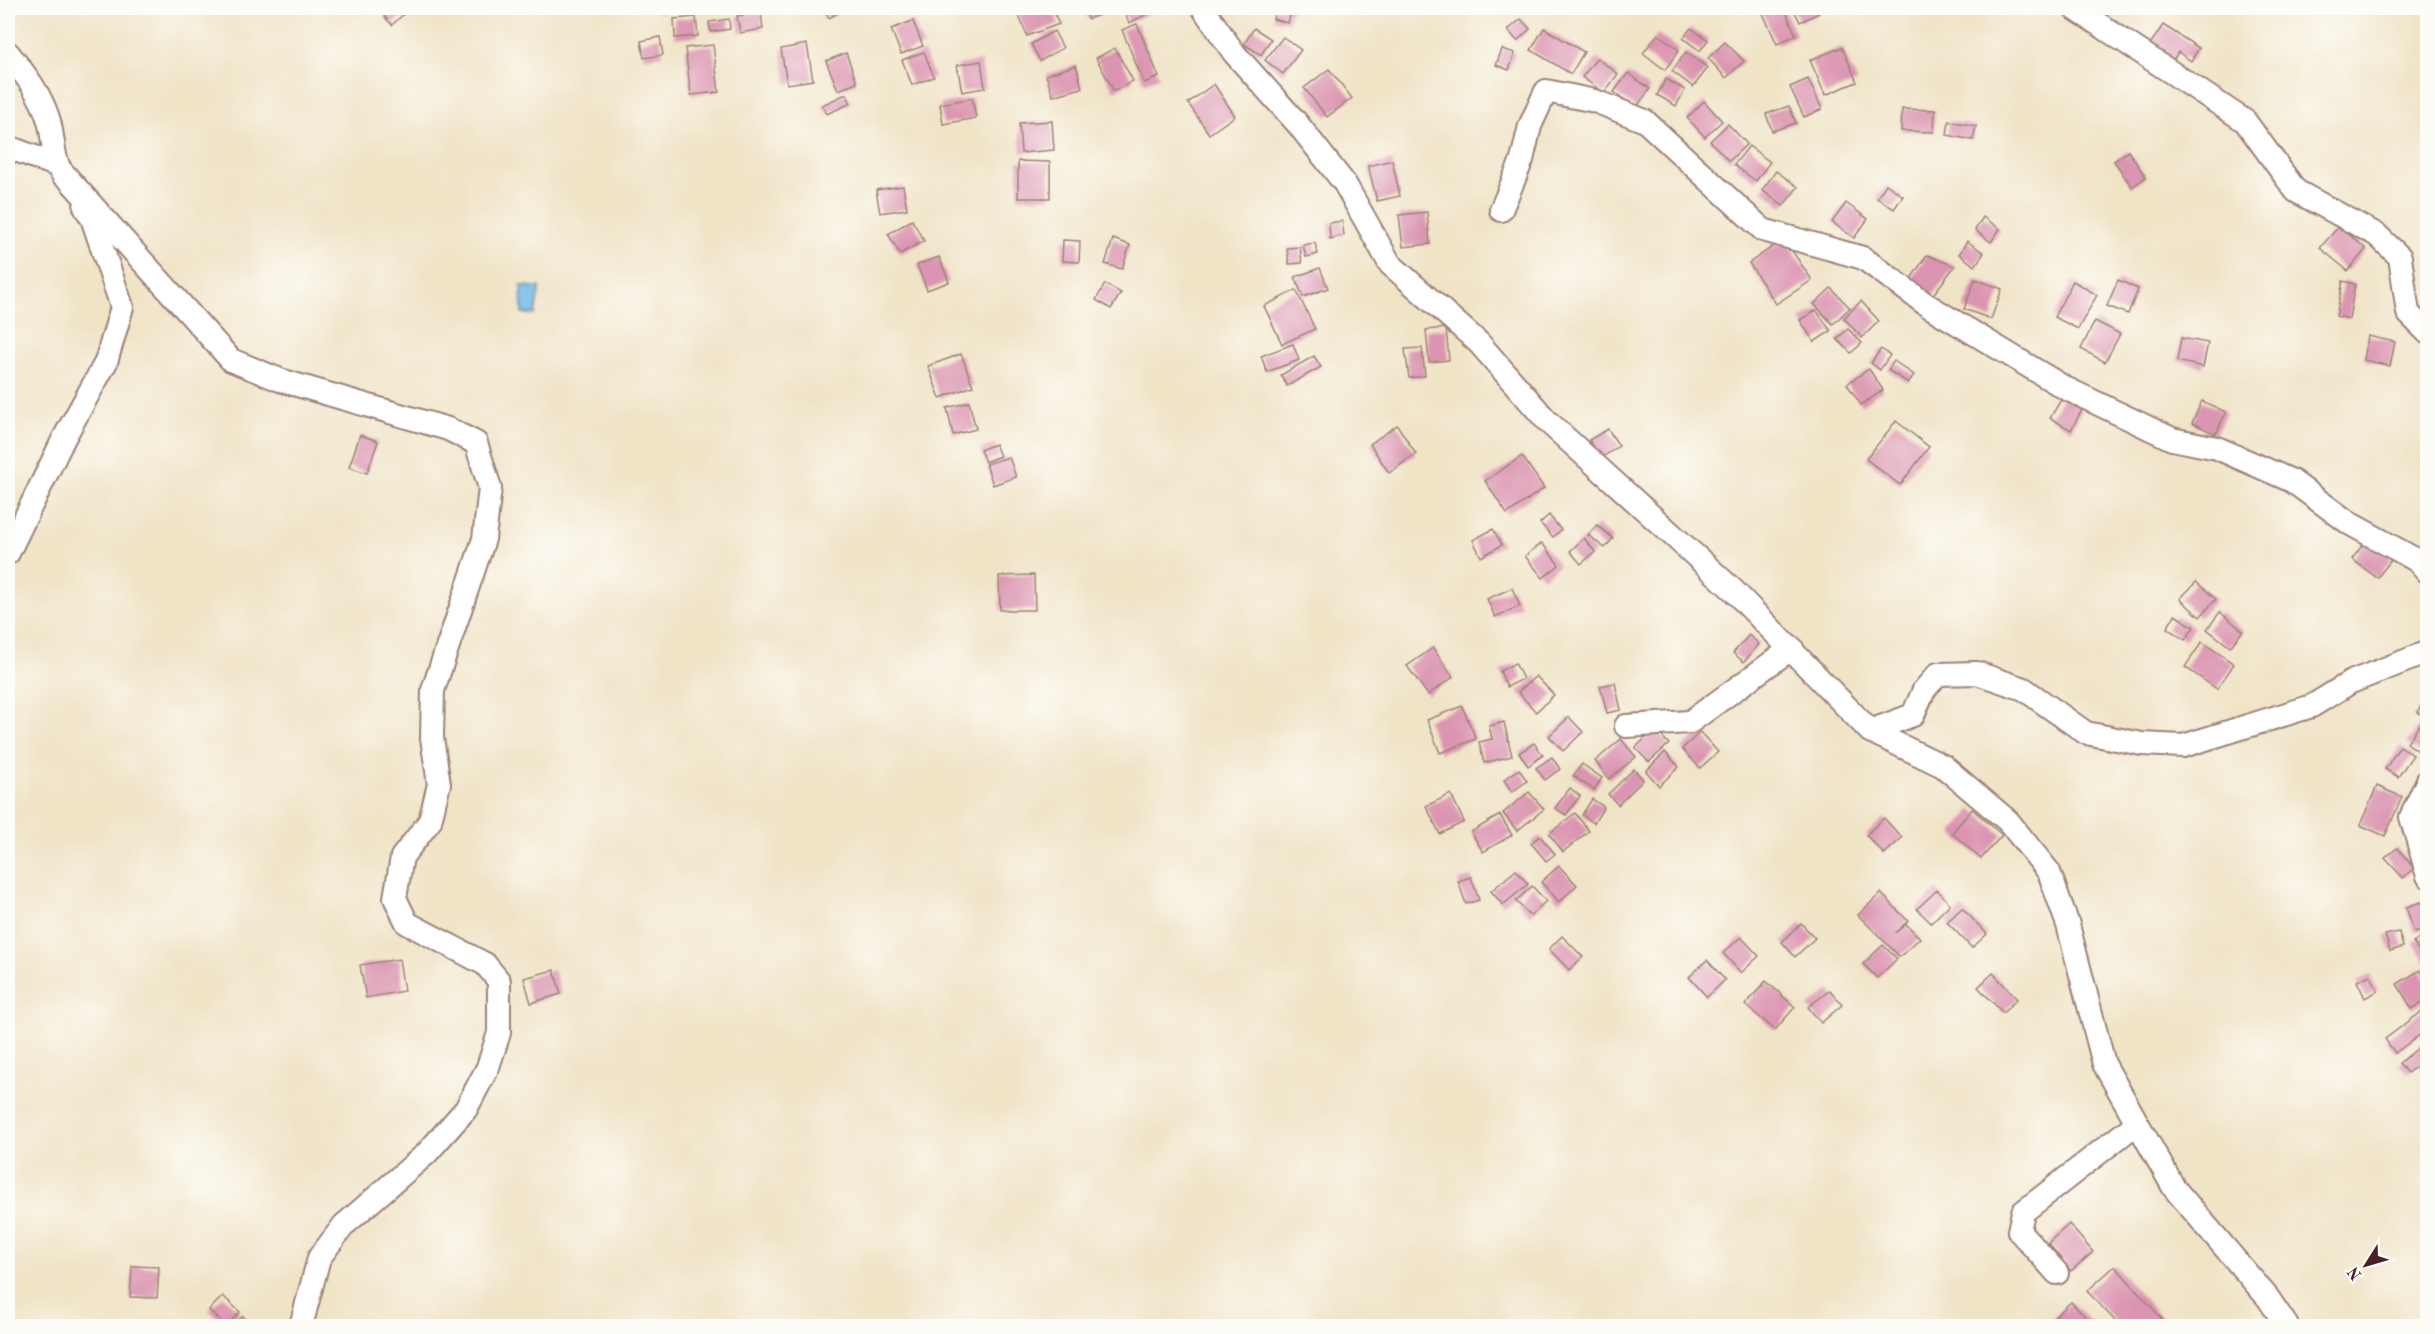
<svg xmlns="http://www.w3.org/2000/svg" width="2435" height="1334" viewBox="0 0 2435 1334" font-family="'Old Standard TT',serif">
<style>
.water{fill:#6fb7e7;stroke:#5c6b89;stroke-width:1.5}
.building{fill:#db94b1}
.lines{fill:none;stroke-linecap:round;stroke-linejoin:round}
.minor-casing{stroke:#9d8279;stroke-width:26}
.minor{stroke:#fff;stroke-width:22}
</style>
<rect width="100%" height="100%" fill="#fdfcf7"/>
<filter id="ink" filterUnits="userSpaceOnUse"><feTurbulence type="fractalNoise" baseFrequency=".0167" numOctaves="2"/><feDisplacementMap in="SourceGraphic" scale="12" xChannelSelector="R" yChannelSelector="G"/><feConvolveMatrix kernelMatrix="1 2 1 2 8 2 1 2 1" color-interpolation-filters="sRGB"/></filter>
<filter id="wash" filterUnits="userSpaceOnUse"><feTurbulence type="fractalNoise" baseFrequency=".008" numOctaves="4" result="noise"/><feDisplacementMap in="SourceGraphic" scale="24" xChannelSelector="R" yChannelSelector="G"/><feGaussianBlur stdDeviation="1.35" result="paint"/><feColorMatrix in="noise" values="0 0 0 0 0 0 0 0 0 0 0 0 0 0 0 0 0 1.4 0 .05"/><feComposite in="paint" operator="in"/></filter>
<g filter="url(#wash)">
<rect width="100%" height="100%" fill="#f0e4c7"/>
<path class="water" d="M521,286L540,287L535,315L522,313Z"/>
<g id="blocks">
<g class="building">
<path d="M393,8L409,9L392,25L384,16Z"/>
<path d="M657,8H684V9L658,13Z"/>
<path d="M823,8H847L829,18Z"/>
<path d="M1016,8H1052L1059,24L1027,36Z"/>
<path d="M1084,8H1109L1110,11L1088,19Z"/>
<path d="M1122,8H1150L1152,12L1129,23Z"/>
<path d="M1276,8H1292L1288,23L1273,19Z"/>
<path d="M1764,8H1784L1796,35L1777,44L1761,9Z"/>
<path d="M1793,8H1817L1819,13L1800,22Z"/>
<path d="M761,13L763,29L740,33L737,16Z"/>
<path d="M696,17L698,36L675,38L674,19Z"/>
<path d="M729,19L730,29L711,32L709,22Z"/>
<path d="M1521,19L1530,29L1517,41L1508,30Z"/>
<path d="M913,21L923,46L901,54L891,29Z"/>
<path d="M1137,24L1159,77L1144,83L1122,30Z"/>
<path d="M2163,25L2199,48L2191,61L2178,52L2171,64L2147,49Z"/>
<path d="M1254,28L1271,39L1261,55L1244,44Z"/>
<path d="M1544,28L1584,52L1571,74L1531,50Z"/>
<path d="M1691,28L1708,40L1700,51L1683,38Z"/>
<path d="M1054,31L1063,48L1040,61L1031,44Z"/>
<path d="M1658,34L1679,50L1665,70L1643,53Z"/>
<path d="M660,37L663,55L644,58L641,41Z"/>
<path d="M1283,37L1301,50L1283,74L1265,60Z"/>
<path d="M1725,42L1744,61L1726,78L1708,58Z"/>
<path d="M807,44L813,80L787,84L781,49Z"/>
<path d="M713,45L719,92L691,95L685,48Z"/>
<path d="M1842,47L1857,82L1825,95L1810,60Z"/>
<path d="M1115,48L1133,81L1114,91L1096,58Z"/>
<path d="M1502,49L1515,53L1509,70L1496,65Z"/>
<path d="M924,52L934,77L912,85L902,60Z"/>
<path d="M1686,52L1708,68L1693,87L1672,71Z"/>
<path d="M846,53L857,83L838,90L826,61Z"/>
<path d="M1597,58L1618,74L1604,93L1582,77Z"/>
<path d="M981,61L985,88L962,92L957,65Z"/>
<path d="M1076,65L1082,88L1053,96L1046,75Z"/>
<path d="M1329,69L1352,98L1327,117L1304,88Z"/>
<path d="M1628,73L1650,89L1636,108L1614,92Z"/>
<path d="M1666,79L1685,90L1676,106L1657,95Z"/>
<path d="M1808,79L1822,109L1804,117L1790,87Z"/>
<path d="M1214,84L1235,116L1209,134L1188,103Z"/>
<path d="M846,94L851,103L827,114L822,105Z"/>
<path d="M972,98L976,118L943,124L940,104Z"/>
<path d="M1704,101L1722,121L1705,137L1687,118Z"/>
<path d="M1789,106L1796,123L1772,131L1766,114Z"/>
<path d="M1902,109L1935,110L1934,132L1901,131Z"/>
<path d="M1052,121L1054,150L1021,153L1019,123Z"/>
<path d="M1949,121L1976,126L1973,140L1947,135Z"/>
<path d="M1728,124L1747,144L1729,161L1710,141Z"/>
<path d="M1749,146L1770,162L1756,181L1734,165Z"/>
<path d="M2128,151L2146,177L2132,187L2114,161Z"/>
<path d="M1392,160L1400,196L1377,201L1368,166Z"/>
<path d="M1018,161L1050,162V198H1018Z"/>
<path d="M1776,171L1798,187L1783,206L1762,190Z"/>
<path d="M1886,184L1903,196L1894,209L1877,198Z"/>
<path d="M903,186L907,209L880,213L876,190Z"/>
<path d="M1846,203L1868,219L1854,238L1832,222Z"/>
<path d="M1427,212L1430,244L1403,247L1399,215Z"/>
<path d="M1983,217L2000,229L1991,242L1975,230Z"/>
<path d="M912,220L924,241L900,254L888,234Z"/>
<path d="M1342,221L1344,235L1330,239L1329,223Z"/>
<path d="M2339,226L2366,249L2348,271L2320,248Z"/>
<path d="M1113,239L1130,245L1122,269L1105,264Z"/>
<path d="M1784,239L1812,280L1776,304L1749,263Z"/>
<path d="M1063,240L1080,241L1079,262L1062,261Z"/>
<path d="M1967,241L1984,253L1975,266L1959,254Z"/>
<path d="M1315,243L1318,254L1306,257L1303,245Z"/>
<path d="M1300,247L1302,263L1289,264L1287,248Z"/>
<path d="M1927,255L1955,266L1932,296L1910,280Z"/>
<path d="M939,257L949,282L927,290L917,265Z"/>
<path d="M1320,268L1328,288L1303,297L1295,277Z"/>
<path d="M1975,279L2002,289L1991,319L1964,309Z"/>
<path d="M2118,280L2138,289L2128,314L2107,306Z"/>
<path d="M2073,281L2097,295L2078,329L2054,317Z"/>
<path d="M2343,281L2355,284L2349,319L2336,316Z"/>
<path d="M1105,284L1121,293L1111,309L1096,300Z"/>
<path d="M1831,288L1850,308L1833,324L1814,304Z"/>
<path d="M1296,290L1315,329L1282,344L1264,306Z"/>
<path d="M1861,301L1879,321L1862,338L1844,318Z"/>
<path d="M1816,310L1831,331L1814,342L1800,320Z"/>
<path d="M2095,321L2120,334L2105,362L2081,349Z"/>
<path d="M1446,328L1449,360L1429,362L1426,330Z"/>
<path d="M1848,329L1862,343L1851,353L1837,339Z"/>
<path d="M2368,336L2395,342L2390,366L2364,360Z"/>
<path d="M2181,338L2208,343L2203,367L2177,361Z"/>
<path d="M1293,344L1299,360L1267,372L1261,356Z"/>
<path d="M1422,348L1425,376L1409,378L1405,349Z"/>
<path d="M1881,349L1890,355L1880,370L1871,363Z"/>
<path d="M961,354L973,386L940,398L928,366Z"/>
<path d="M1314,356L1321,367L1287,386L1281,375Z"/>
<path d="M1894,361L1914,375L1908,383L1888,370Z"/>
<path d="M1869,369L1883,390L1861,405L1847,384Z"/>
<path d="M2065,393L2085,404L2071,430L2050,418Z"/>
<path d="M2202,401L2226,412L2216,434L2192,423Z"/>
<path d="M969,402L976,429L953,435L947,408Z"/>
<path d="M1896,421L1929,447L1900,485L1866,459Z"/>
<path d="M1397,425L1416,454L1389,473L1370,444Z"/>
<path d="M1608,429L1619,446L1601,458L1589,440Z"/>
<path d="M360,435L378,441L367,473L349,467Z"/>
<path d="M995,444L1000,456L985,462L980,450Z"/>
<path d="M2428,453V479H2426L2423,454Z"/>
<path d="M1522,456L1544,488L1507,514L1485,481Z"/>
<path d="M1009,457L1016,477L993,485L986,464Z"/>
<path d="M1549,515L1561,530L1553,537L1540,523Z"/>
<path d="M1597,525L1613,538L1605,548L1588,535Z"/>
<path d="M1493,529L1502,545L1481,557L1473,540Z"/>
<path d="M1584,538L1595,552L1581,564L1570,551Z"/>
<path d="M2367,539L2392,559L2377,578L2352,559Z"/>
<path d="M1542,543L1559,565L1543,578L1525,556Z"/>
<path d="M1034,575L1035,610H1000L999,576Z"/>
<path d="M2196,582L2216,599L2200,617L2180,599Z"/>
<path d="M1512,588L1520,606L1495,617L1487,599Z"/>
<path d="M2220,612L2243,631L2230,647L2207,629Z"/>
<path d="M2175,615L2194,627L2185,640L2167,628Z"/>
<path d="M1749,635L1759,644L1744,662L1733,653Z"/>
<path d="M2202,642L2234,664L2217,689L2185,667Z"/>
<path d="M1433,648L1453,677L1428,695L1407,666Z"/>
<path d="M1515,663L1523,679L1507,687L1500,671Z"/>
<path d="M1536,676L1554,695L1536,712L1518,692Z"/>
<path d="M1615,683L1621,710L1607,713L1600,686Z"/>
<path d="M2428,695V719L2417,712Z"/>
<path d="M1462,706L1476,739L1440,753L1427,720Z"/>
<path d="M1569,717L1583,732L1563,751L1549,736Z"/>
<path d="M2422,721L2428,724V741L2420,752L2407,743Z"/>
<path d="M1504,722L1512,756L1484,763L1479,742L1492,739L1489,726Z"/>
<path d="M1655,729L1669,744L1649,762L1635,748Z"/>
<path d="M1700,732L1718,752L1700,768L1682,749Z"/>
<path d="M1621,739L1636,757L1609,779L1595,761Z"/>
<path d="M1534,743L1543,755L1528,766L1519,753Z"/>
<path d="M2400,746L2413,755L2398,777L2385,769Z"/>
<path d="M1665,752L1679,767L1659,786L1646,771Z"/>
<path d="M1552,757L1560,769L1545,780L1536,768Z"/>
<path d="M1582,764L1602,778L1594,790L1573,776Z"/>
<path d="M1519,769L1527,781L1512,792L1504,780Z"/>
<path d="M1634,769L1643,780L1618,805L1608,794Z"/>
<path d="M2377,786L2402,797L2385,836L2360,825Z"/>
<path d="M1570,788L1580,796L1566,815L1555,808Z"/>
<path d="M1529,792L1544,809L1517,831L1503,813Z"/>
<path d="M1451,794L1464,822L1440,834L1426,806Z"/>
<path d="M1592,799L1604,807L1594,823L1582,815Z"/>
<path d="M1972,809L2002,835L1981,859L1952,833Z"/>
<path d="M1575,813L1589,831L1563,852L1549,834Z"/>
<path d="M1500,815L1512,835L1483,852L1471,832Z"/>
<path d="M1884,818L1902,838L1884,854L1866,835Z"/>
<path d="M1540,836L1555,854L1546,861L1531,843Z"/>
<path d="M2397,848L2414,868L2403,878L2385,858Z"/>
<path d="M1559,866L1577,885L1559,902L1541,882Z"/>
<path d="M1516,870L1528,884L1503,905L1491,891Z"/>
<path d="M1471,877L1479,900L1466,904L1458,881Z"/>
<path d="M1532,886L1546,901L1530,916L1516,901Z"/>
<path d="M1937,890L1950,904L1931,923L1917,909Z"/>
<path d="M1881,893L1908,921L1895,933L1906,924L1920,938L1900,957L1858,915Z"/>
<path d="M2421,902L2428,928L2414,932L2406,907Z"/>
<path d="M1962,908L1987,934L1972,948L1947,922Z"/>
<path d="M1801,923L1815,938L1795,957L1782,942Z"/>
<path d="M2399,932L2403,947L2390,951L2385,935Z"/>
<path d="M2428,933V961L2426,962L2413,942Z"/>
<path d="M1562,936L1583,957L1569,970L1549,949Z"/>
<path d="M1741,937L1759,956L1741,973L1723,953Z"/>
<path d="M1883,945L1897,959L1877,978L1863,964Z"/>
<path d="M399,959L404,991L366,998L360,965Z"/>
<path d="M1707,960L1725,980L1707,997L1689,977Z"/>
<path d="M554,970L561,994L531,1003L524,978Z"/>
<path d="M2420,970L2428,984V1000L2412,1009L2397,984Z"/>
<path d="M1993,973L2017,999L2003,1013L1978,987Z"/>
<path d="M2370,975L2378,991L2365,998L2357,981Z"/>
<path d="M1766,981L1795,1007L1775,1030L1745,1005Z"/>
<path d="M1830,990L1842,1005L1821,1023L1808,1007Z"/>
<path d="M2428,1007V1029L2395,1053L2385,1039Z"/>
<path d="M2422,1045L2428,1053V1058L2407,1073L2399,1063Z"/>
<path d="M2069,1224L2093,1252L2071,1271L2048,1243Z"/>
<path d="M132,1266L159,1267L157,1298L130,1297Z"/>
<path d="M2115,1266L2163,1320L2156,1326H2120L2087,1291Z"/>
<path d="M223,1296L240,1312L226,1326L209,1310Z"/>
<path d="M2071,1302L2094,1326H2061L2053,1318Z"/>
<path d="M243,1316L252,1326H232Z"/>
</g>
</g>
</g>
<g filter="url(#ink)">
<use href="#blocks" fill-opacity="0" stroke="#9d8279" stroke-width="1.5"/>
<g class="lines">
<defs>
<g id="minor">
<path d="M1203,8L1234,53L1297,123L1345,184L1390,264L1479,343L1547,421L1732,589L1870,731L1943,766L2008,821L2049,872L2068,925L2104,1064L2174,1188L2268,1298L2287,1326"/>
<path d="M2074,8L2245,121L2296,191L2377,235L2400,257L2408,313L2428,333"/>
<path d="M8,53C25,74 41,94 49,121C54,139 52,158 63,175"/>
<path d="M8,147L56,165L231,360L280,380L448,429L476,443L490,488L484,539L433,690L432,738L439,784L430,821L402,857L395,898L407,923L485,964L499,981V1033L488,1067L466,1109L426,1154L344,1225L319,1258L301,1326"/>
<path d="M1501,210L1522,160L1530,126L1546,91L1595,101L1645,121L1763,230L1863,258L1927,305L2065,388L2172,439L2217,448L2292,481L2349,523L2418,561L2428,572"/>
<path d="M8,553L64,438L106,362L122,307L92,218L85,207"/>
<path d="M1626,726L1690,722L1792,648"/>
<path d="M1870,731L1913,715L1924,690L1938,674L1977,673L2024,689L2086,733L2142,744L2183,746L2312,706L2351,682L2428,652"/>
<path d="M2428,780L2411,817L2428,876"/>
<path d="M2057,1273L2019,1231L2023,1212L2137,1123"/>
</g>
</defs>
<use href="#minor" class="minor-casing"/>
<use href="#minor" class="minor"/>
</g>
</g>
<rect width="2435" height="1334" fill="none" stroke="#fdfcf7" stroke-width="30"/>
<g transform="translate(2366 1265) rotate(233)" stroke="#fdfcf7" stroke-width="4.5" paint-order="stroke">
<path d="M0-4.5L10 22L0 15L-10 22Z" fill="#4a1f2b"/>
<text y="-9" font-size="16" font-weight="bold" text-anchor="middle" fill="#4a1f2b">N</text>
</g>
</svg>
